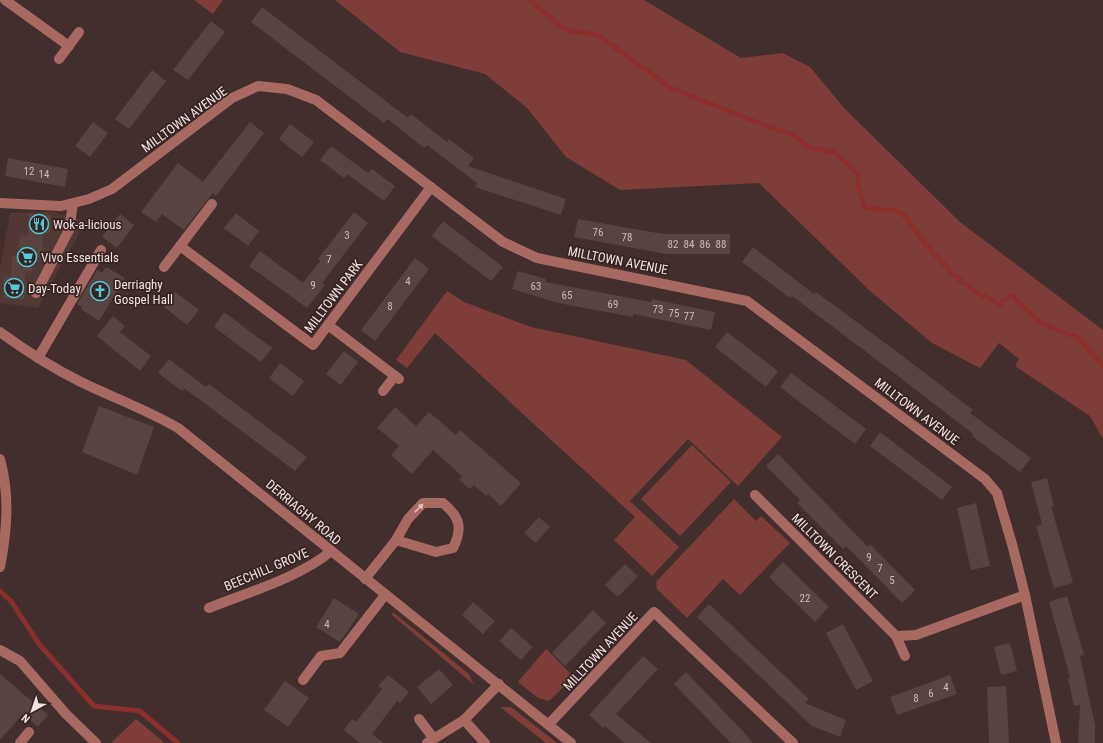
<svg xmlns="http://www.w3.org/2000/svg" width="1103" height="743" viewBox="0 0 1103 743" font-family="'Roboto Condensed',sans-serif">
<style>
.built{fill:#523835}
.green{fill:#7e3d39}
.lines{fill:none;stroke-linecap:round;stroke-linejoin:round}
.stream{stroke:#8b2f2c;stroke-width:5}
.building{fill:#584341}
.minor{stroke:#a96963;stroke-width:10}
.oneway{fill:#dec4c2}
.labels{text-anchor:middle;stroke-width:3.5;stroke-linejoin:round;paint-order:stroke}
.number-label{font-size:11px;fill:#cabbb9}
.street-label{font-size:13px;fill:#f0e3e1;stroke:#372422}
.poi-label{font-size:13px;fill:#f0e3e1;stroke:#372422;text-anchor:start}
</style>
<rect width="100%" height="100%" fill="#422e2c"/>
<path class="built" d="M53,212L86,221L38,308L0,303V269L10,213Z"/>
<g class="green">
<path d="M194,0H223L213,14Z"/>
<path d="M335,0H644L741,58L783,53L810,67L845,109L960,222L1103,330V439L1090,416L1015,366L1019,359L999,343L980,368L932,343L870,291L759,183L620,190L566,157L527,108L485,74L400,52Z"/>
<path d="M447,291L464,302L531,327L686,360L782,437L738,486L688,439L630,501L679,547L652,576L614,540L635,517L435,333L407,368L396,360Z"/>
<path d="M692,445L731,482L680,536L641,499Z"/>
<path d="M734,499L756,521L761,516L790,543L740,595L723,579L687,618L657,589L656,582Z"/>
<path d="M393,612L469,674L474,685L392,615Z"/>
<path d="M546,649L574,677L549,701L538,698L518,682Z"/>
<path d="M500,707H511L557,743H546Z"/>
<path d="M136,719L165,743H113L112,742Z"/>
</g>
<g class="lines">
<g class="stream">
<path d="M529,0L566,30L598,35L671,88L759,123L794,135L808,147L834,152L858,174V186L865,207L879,210H894L905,216L927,246L954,275L974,291L1000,304L1011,295L1041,323L1078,338L1103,365"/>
<path d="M0,591L11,601L39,644L94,706L140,711L178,743"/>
</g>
</g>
<g class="building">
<path d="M262,7L408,118L411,114L447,142L449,139L474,158L468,166L566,199L561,215L475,187L477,183L427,145L424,148L388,119L384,123L251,22Z"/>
<path d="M211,21L225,32L188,80L173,70Z"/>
<path d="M152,70L166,81L129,129L115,119Z"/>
<path d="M93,122L108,133L90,157L75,146Z"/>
<path d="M250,122L264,133L216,196L213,193L184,230L162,214L156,222L141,212L178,163L203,182Z"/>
<path d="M290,124L314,142L302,157L279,139Z"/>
<path d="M331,146L368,173L372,169L395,186L384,201L347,174L344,178L320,160Z"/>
<path d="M8,158L68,169L65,187L5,176Z"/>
<path d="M354,212L368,223L322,283L325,285L307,308L249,266L260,251L303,283L320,261L318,259Z"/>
<path d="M236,213L259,231L248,246L224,228Z"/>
<path d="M29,214L51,215L50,233H43L42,258H32V273L25,272L24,299L4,298V276L11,277L12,256H19L20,235L28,236Z"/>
<path d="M120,214L134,225L117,248L102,237Z"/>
<path d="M578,219L663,234H730V254H666L574,237Z"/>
<path d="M443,221L503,267L491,281L432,236Z"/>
<path d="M753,247L814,294L816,292L900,354L973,410L970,413L1031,458L1020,472L972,436L973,434L889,369L792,296L790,298L742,262Z"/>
<path d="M415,258L429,269L375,341L361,330Z"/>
<path d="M106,267L125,278L99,321L81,309L82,307L77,304L97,270L102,273Z"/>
<path d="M518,271L546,279L545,282L651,302L652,299L715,312L711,330L633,314V317L558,303L512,289Z"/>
<path d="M175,292L199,310L187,325L164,307Z"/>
<path d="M224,312L272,348L261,362L214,327Z"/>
<path d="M113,316L125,326L120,332L151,356L140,371L97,336Z"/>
<path d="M727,332L778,371L766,387L715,347Z"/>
<path d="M344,351L358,362L341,385L326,374Z"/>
<path d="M169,359L206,387L209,384L307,457L295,471L184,388L182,391L158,373Z"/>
<path d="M280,363L304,381L293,396L269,378Z"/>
<path d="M791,373L866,429L855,444L780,387Z"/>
<path d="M99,406L154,427L137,475L82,452Z"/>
<path d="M395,407L416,426L429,412L456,435L460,430L521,483L501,506L488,494L486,496L474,485L470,489L459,480L462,476L433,450L412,474L391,455L399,446L377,428Z"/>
<path d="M880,432L952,487L942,500L870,446Z"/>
<path d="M778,454L868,547L870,544L915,590L902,603L846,546L843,549L797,503L800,500L766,466Z"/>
<path d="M1047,478L1054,506H1051L1073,583L1054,588L1036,526L1042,524L1031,482Z"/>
<path d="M976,503L990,566L971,570L957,508Z"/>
<path d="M539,517L550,527L536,543L524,533Z"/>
<path d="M783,562L829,607L815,622L769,577Z"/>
<path d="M625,564L638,576L618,597L605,585Z"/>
<path d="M1067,596L1084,655L1080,656L1095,725V743H1078L1080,705L1074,706L1068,678L1070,677L1049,602Z"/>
<path d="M334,598L359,614L340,642L316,627Z"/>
<path d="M473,602L495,621L483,634L462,615Z"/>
<path d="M709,604L809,699L805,703L846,720L840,737L812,726L697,617Z"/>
<path d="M593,610L606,623L565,666L552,653Z"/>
<path d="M843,624L873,681L856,690L826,633Z"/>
<path d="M511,628L533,647L521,660L499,641Z"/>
<path d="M1010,643L1017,671L1001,675L994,647Z"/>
<path d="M643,656L658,669L616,714L651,743H625L605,726L603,728L589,715Z"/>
<path d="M439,669L453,685L431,704L417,687Z"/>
<path d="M686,672L739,727L753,743H731L674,684Z"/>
<path d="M0,674L48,715L38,727L23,714L0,740Z"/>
<path d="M388,675L409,692L400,703L397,701L372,734L384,743H360L344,730L352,719L356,722L382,689L378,686Z"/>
<path d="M950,675L957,694L897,715L890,697Z"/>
<path d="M285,681L309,698L288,727L264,710Z"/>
<path d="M1006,686L1009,743H989L987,687Z"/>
</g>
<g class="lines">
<g class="minor">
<path d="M5,0L69,46"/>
<path d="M59,59L79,32"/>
<path d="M0,203L61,206L89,199L112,189L232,98L258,86L287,89L316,100L503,242L537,258L747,301L985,479L997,493L1012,544L1025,595L1056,743"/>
<path d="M180,246L313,345L431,187"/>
<path d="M164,267L212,204"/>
<path d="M36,293L69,230L73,204"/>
<path d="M328,325L399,379"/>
<path d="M0,332C26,351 53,368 81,382C114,398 147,410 178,428L571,743"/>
<path d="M38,358L101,250"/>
<path d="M383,391L395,376"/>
<path d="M0,459C10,496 7,531 0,567"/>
<path d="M755,495L896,636L916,635L1025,595"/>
<path d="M365,579L396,540L408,519L423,503H443C460,517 463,528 453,548L436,552L396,540"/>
<path d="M209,608C246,593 301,577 331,551"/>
<path d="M896,636L905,656"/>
<path d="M0,650L20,661L66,714L96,743"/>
<path d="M303,680L321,656L340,653L385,595"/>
<path d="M419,719L434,739"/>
<path d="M464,720L485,743"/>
<path d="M549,724L654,612L793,743"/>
<path d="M20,743L29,732"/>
<path d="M427,743L464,720L499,684"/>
</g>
</g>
<defs><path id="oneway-solid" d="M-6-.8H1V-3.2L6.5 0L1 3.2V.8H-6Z"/></defs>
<use class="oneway" href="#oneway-solid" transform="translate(419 508) rotate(-45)"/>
<defs>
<symbol id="restaurant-ring" viewBox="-11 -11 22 22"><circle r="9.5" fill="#372422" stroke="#52cbd9" stroke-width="1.5"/><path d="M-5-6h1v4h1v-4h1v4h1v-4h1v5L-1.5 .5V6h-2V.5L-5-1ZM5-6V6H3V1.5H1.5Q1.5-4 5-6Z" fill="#52cbd9"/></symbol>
<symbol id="supermarket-ring" viewBox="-11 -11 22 22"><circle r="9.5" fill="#372422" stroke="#52cbd9" stroke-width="1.5"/><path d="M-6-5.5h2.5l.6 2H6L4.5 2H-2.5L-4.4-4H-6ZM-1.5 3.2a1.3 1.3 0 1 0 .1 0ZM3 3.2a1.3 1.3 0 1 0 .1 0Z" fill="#52cbd9"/></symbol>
<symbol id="church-ring" viewBox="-11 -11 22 22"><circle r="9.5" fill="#372422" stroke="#52cbd9" stroke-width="1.5"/><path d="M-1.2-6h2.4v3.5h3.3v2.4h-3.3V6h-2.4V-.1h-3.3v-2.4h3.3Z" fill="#52cbd9"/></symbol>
</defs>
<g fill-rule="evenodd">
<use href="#restaurant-ring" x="28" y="213" width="22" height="22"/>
<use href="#supermarket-ring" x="16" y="246" width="22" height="22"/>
<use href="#supermarket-ring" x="3" y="277" width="22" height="22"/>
<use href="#church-ring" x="89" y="280" width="22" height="22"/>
</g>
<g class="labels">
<g class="number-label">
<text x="29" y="175">12</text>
<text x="44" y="178">14</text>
<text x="598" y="236">76</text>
<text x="347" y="239">3</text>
<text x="627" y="241">78</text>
<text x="673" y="248">82</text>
<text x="689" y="248">84</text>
<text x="705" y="248">86</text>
<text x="721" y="248">88</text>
<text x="329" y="263">7</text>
<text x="408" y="285">4</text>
<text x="313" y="289">9</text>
<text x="536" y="290">63</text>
<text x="567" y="299">65</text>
<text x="613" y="308">69</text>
<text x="390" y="310">8</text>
<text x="658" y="313">73</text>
<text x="674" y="317">75</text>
<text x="689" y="320">77</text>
<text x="869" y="561">9</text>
<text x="880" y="572">7</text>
<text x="892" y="584">5</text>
<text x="805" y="602">22</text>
<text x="327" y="628">4</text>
<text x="946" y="691">4</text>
<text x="931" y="697">6</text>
<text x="916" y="702">8</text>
</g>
<g class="street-label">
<text transform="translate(184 119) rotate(-36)" y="5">MILLTOWN AVENUE</text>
<text transform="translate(618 260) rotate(11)" y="5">MILLTOWN AVENUE</text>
<text transform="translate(333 296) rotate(-53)" y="5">MILLTOWN PARK</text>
<text transform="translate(917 411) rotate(37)" y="5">MILLTOWN AVENUE</text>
<text transform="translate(304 512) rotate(40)" y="5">DERRIAGHY ROAD</text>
<text transform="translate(835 556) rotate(45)" y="5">MILLTOWN CRESCENT</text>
<text transform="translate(266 569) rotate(-23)" y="5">BEECHILL GROVE</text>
<text transform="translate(600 651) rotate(-47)" y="5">MILLTOWN AVENUE</text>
</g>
<g class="poi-label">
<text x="53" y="229">Wok-a-licious</text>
<text x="41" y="262">Vivo Essentials</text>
<text x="114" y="289">Derriaghy<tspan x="114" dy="15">Gospel Hall</tspan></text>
<text x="28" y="293">Day-Today</text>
</g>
</g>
<g transform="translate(32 711) rotate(220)" stroke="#372422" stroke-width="3" paint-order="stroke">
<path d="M0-3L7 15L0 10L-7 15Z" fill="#f0e3e1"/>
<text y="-6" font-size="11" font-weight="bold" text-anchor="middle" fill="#f0e3e1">N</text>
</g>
</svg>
